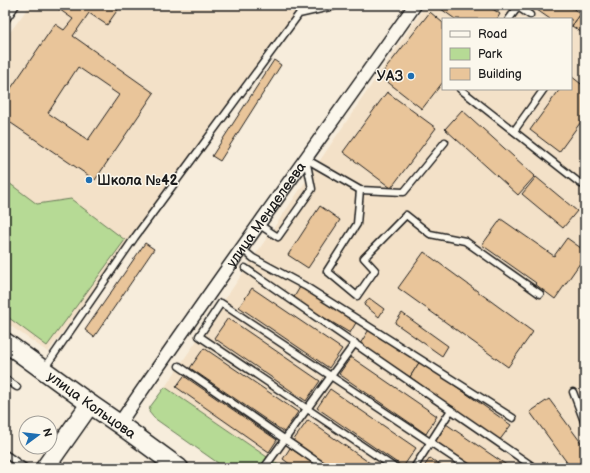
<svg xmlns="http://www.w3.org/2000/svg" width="590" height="473" viewBox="0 0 590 473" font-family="'Balsamiq Sans',sans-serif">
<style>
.built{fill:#f3e1c8;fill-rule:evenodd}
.green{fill:#b6da95;stroke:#697b58}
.building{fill:#e9c59a;stroke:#1c1c1c;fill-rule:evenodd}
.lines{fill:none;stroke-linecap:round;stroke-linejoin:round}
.lane-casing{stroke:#1c1c1c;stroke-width:9}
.street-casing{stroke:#1c1c1c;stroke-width:15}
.secondary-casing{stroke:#1c1c1c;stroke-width:21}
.lane{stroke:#fbf7ec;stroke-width:6}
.street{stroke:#fbf7ec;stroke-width:12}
.secondary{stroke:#fbf7ec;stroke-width:18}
.poi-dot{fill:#1f6fb2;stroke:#fbf7ec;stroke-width:1.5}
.labels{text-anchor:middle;stroke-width:3;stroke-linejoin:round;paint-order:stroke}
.poi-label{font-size:14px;font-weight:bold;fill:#1c1c1c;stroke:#fbf7ec;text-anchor:end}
.street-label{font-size:14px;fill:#1c1c1c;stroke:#fbf7ec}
</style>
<rect width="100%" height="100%" fill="#f7eddc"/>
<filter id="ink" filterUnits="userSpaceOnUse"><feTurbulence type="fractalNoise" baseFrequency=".025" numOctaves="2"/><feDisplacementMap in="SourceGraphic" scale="8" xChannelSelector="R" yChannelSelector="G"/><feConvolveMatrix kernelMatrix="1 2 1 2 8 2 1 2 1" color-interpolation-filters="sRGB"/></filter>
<g filter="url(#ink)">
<g class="built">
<path d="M30,5H302L48,352L5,322V39Z"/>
<path d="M426,5H585V468H283L165,387ZM443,19H571V89H443Z"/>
</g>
<g class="green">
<path d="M5,180L37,204L71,199L125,240L47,346L5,315Z"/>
<path d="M165,387L283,468H225L154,418L149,412L150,407Z"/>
</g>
<g class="building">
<path d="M53,5H121L107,25L89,13L73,36L154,93L95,180L5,119V97L55,24L64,30L73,19ZM78,67L119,95L88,140L48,113Z"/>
<path d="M437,5H487L500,14L497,19H455L437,6Z"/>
<path d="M530,5H568L581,14L571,27V19H550Z"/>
<path d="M585,8V35L572,26Z"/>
<path d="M430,12L443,23V82L422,109L380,76Z"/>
<path d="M274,60L281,65L220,161L212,156Z"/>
<path d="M571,76L585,87V121L583,119L559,152L530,130L560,89H571Z"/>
<path d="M387,92L436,128L391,188L343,152Z"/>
<path d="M462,110L535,176L518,195L445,129Z"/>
<path d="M536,177L577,211L563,228L522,194Z"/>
<path d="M320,206L340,220L308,268L288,255Z"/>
<path d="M501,219L554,256L567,238L585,251V256L555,299L535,284L536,283L482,245Z"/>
<path d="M145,243L154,249L94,337L85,330Z"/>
<path d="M424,252L533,332L508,367L398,288Z"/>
<path d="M300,287L357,321L350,333L293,299Z"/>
<path d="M252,288L342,349L329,368L239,307Z"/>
<path d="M369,298L384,309L379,317L364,305Z"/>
<path d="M402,313L448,346L442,356L395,323Z"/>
<path d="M228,318L320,381L306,401L214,338Z"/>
<path d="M370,328L420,361L410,377L360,344Z"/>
<path d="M204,348L298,412L284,432L190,368Z"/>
<path d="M351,357L437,416L426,434L339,374Z"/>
<path d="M420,361L511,425L499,441L410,377Z"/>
<path d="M184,376L277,440L269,452L176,387Z"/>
<path d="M330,389L416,448L403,467L317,408Z"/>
<path d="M549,399L585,448V468H571L530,412Z"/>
<path d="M308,420L377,468H332L293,441Z"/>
<path d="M446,424L511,468H474L434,441Z"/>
<path d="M290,448L320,468H295L283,459Z"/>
<path d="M430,458L445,468H423Z"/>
</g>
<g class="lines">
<defs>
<g id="lane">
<path d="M509,19L518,7L530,15"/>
<path d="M5,21L16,5"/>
<path d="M460,89L581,184L585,180"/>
<path d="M514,131L544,89"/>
<path d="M306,159L360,190L404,192L445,142"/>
<path d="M360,190L357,224L327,271L357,296L375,270L364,258L406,215L430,234L465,241L540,294"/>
<path d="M258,224L278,237L312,189L306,159"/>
<path d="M241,248L253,258L305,286L513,418"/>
<path d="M245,268L535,468"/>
<path d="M179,366L326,468"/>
<path d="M44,369L135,237L299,14L334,6L335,5"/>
<path d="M5,379L17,387"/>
<path d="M573,392L585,424"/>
<path d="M5,454L25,468"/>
<path d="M51,462L60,468"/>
<path d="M264,468L355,343"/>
<path d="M395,468L199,336L221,303L469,468"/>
<path d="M414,468L451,410"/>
</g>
<g id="street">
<path id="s1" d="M119,424C215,283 316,145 415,5"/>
</g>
<g id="secondary">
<path id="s2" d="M5,342L90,404L119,424L179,468"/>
<path d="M45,468L90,404"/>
</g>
</defs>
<use href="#lane" class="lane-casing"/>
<use href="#street" class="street-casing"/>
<use href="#secondary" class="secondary-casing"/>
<use href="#lane" class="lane"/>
<use href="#street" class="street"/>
<use href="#secondary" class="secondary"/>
</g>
</g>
<g class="poi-dot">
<circle cx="411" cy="76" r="4"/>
<circle cx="89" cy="180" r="4"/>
</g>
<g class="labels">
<g class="poi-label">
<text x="403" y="81">УАЗ</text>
<text x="97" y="185" text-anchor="start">Школа №42</text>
</g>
<g class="street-label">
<text dy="5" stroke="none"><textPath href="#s1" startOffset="256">улица Менделеева</textPath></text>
<text dy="5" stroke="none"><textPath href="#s2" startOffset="107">улица Кольцова</textPath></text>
</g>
</g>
<rect width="590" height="473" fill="none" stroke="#fbf7ec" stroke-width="20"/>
<rect x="10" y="10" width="570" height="453" fill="none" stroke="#1c1c1c" stroke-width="1.5" filter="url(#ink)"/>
<rect x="442" y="18" width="130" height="72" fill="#fbf7ec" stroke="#a29f99"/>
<rect x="450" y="31" width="20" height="6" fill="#fbf7ec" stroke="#a29f99"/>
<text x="478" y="38" font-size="12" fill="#1c1c1c">Road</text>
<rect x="450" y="48" width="20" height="12" fill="#b6da95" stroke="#a29f99"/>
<text x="478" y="58" font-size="12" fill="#1c1c1c">Park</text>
<rect x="450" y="68" width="20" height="12" fill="#e9c59a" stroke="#a29f99"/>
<text x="478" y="78" font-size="12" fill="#1c1c1c">Building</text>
<g transform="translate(38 435) rotate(75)"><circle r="19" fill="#fbf7ec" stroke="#a29f99"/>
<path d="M0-3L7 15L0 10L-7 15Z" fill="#1f6fb2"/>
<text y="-6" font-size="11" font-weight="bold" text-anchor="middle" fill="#1c1c1c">N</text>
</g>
</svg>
